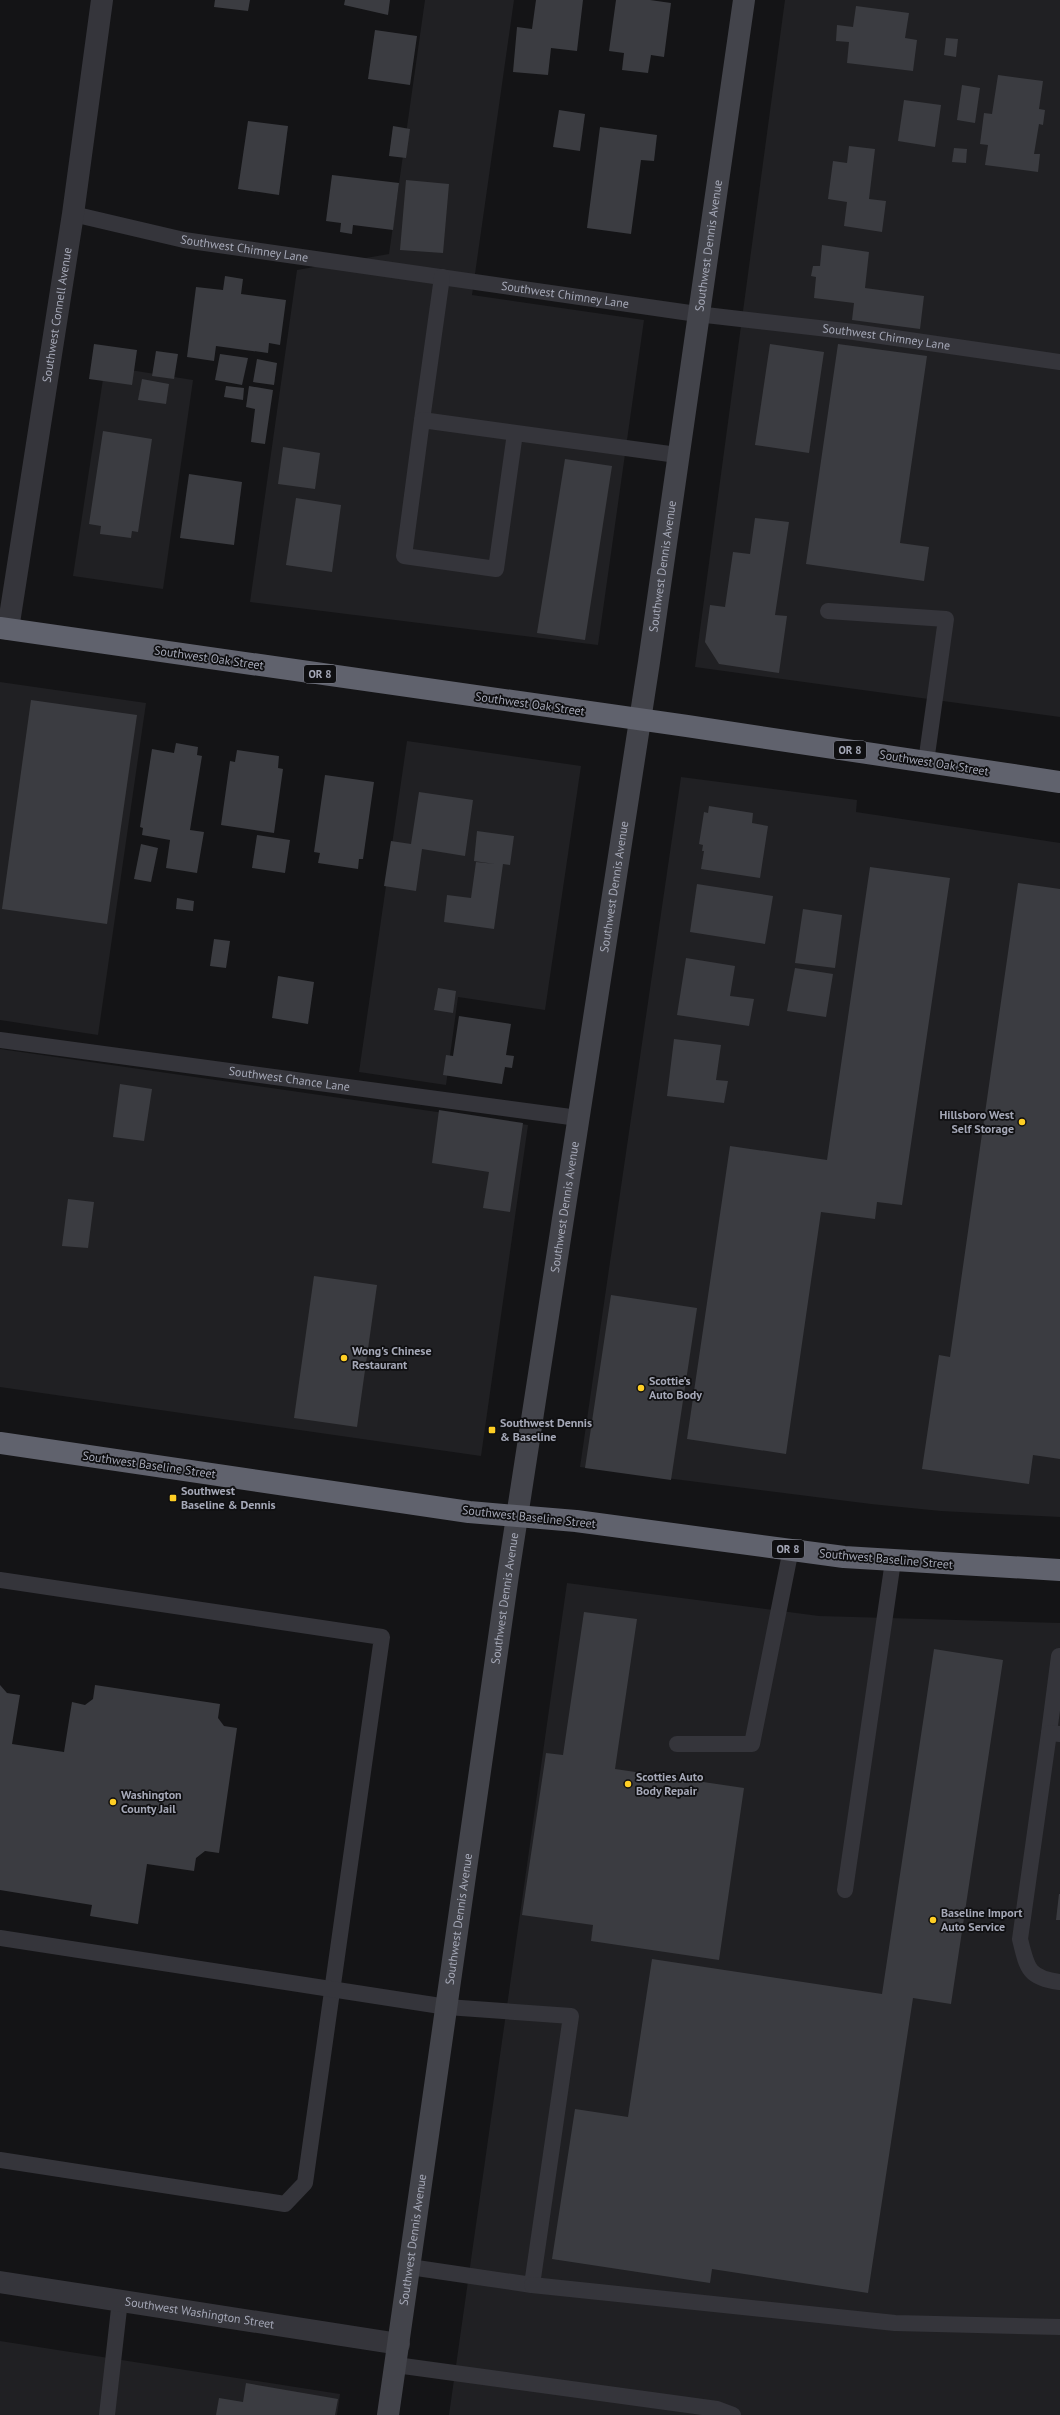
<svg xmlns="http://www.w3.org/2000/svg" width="1060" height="2415" viewBox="0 0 1060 2415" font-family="'PT Sans',sans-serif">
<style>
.built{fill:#202023}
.building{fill:#3b3c41}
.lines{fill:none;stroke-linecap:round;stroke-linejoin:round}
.lane{stroke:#35353b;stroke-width:16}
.street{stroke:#35353b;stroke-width:22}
.secondary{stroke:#43444b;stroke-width:22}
.highway{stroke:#60626d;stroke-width:22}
.poi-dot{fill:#fece24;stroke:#0f0f11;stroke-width:1.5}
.labels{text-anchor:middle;stroke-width:3.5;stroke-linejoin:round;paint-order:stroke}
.shield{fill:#0f0f11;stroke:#787a85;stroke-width:1}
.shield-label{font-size:11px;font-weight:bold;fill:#a5a8b7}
.street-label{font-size:12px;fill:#a5a8b7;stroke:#0f0f11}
.poi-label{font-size:12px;font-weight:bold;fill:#a5a8b7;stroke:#0f0f11;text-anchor:start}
</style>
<rect width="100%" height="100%" fill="#141416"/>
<g class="built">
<path d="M425,0H514L472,295L644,320L598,645L250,602L297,270L389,254Z"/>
<path d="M785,0H1060V717L695,667Z"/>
<path d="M105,366L193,380L163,589L73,576Z"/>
<path d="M0,682L146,703L98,1035L0,1020Z"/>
<path d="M407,741L581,766L545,1010L458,997L446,1085L359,1072Z"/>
<path d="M681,777L857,800L856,812L1060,843V1517L941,1511L871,1504L580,1467Z"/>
<path d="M0,1049L528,1125L481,1456L0,1387Z"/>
<path d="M567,1583L819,1616L1060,1623V2415H449Z"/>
<path d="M0,2341L340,2394L337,2415H0Z"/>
</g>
<g class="building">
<path d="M215,0H250L248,11L214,7Z"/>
<path d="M345,0H390L388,15L344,5Z"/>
<path d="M536,0H583L577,51L551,48L548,75L513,72L517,27L532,29Z"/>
<path d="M616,0H650L671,3L664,57L651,55L648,73L622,70L624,53L609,51Z"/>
<path d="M856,6L909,13L905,38L917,40L913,71L847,63L849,42L836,41L837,25L853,27Z"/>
<path d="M375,30L417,36L410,85L368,79Z"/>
<path d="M946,38L958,39L956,57L944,55Z"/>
<path d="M998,75L1043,81L1039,109L1045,110L1043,125L1039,124L1034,154H1040L1038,172L985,165L988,145L980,144L984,113L992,114Z"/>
<path d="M962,85L980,88L975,123L957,120Z"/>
<path d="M904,100L941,105L935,147L898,141Z"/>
<path d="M559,110L585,114L580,151L553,147Z"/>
<path d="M248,121L288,126L279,195L238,189Z"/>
<path d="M393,126L410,129L406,158L389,156Z"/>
<path d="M600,127L657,135L654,161L641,160L631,234L587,228Z"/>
<path d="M849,146L875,149L869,199L886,201L882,232L844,226L847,202L828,199L833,161L847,163Z"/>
<path d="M954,148L967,149L966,163L952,162Z"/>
<path d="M332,175L399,183L393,230L353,225L352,234L340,232L341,223L326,221Z"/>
<path d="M406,180L449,184L443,253L400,250Z"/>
<path d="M822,245L869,252L865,288L924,296L920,329L852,320L854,303L814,298L816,277L811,276L813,266H820Z"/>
<path d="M225,276L243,279L241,294L286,300L280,345L269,343L268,353L216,346L214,361L187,357L196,287L223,290Z"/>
<path d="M94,344L137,350L132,385L89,379Z"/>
<path d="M770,344L824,352L809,453L755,445Z"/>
<path d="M838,344L927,356L900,543L929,547L924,581L806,564Z"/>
<path d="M156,351L178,354L174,379L152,376Z"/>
<path d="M220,354L248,358L242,385L215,380Z"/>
<path d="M257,359L277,363L274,385L253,382Z"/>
<path d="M142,379L169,384L166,404L138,400Z"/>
<path d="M226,386L244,388L243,400L224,397Z"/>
<path d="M249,386L273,390L265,444L251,442L255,409L246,407Z"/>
<path d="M103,431L152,439L138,532L132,531L131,538L100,534L101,526L89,524Z"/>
<path d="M283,447L320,453L315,489L278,484Z"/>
<path d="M565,459L612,466L585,640L537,633Z"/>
<path d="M189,474L242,482L234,545L180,538Z"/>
<path d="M296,498L341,505L332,572L286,565Z"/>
<path d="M755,518L789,522L775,615L787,616L779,673L719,664L705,642L710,605L725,607L733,552L750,554Z"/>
<path d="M31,700L137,715L107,924L2,909Z"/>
<path d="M176,743L198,747L197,755L202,756L190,830L204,832L197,873L166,868L170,840L142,835L143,828L140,827L152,749L174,753Z"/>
<path d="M237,750L279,756L278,768L283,769L274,833L221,825L230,761L235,762Z"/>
<path d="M325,775L374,782L363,859H359L358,869L318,863L320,853L314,852Z"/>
<path d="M419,792L473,800L465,856L422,849L416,891L384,886L391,841L411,844Z"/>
<path d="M709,806L753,813L752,823L768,826L760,878L701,869L704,851H702L703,845L699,844L704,812L708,813Z"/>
<path d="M477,831L514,836L510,865L503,864L494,929L444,922L447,895L471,898L476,862L495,864L474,861Z"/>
<path d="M257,835L290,840L285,873L252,868Z"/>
<path d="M141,844L158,848L151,882L134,879Z"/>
<path d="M870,867L950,878L902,1205L877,1202L875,1219L821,1212L786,1454L687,1439L730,1146L827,1160Z"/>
<path d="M1018,883L1060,889V1459L1033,1455L1029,1484L922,1469L939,1355L950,1357Z"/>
<path d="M697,884L773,896L765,944L690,932Z"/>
<path d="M177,898L194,901L193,911L176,909Z"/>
<path d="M803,909L842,915L835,968L795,963Z"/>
<path d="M214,939L230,941L226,968L210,966Z"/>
<path d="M686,958L735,966L730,996L754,999L749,1026L677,1015Z"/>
<path d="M795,968L833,974L826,1017L787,1011Z"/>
<path d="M278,976L314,982L308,1024L272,1018Z"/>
<path d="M438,988L456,991L453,1013L434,1010Z"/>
<path d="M459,1016L511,1024L506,1055L514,1056L512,1068L505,1067L502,1084L443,1075L446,1055L453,1056Z"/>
<path d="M674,1039L721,1045L716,1080L728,1081L724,1103L667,1096Z"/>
<path d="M120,1084L152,1089L144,1141L113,1137Z"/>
<path d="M439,1110L523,1123L510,1212L483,1208L489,1172L432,1163Z"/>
<path d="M68,1199L94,1202L88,1248L62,1246Z"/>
<path d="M314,1276L377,1285L357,1427L294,1418Z"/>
<path d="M611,1295L697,1308L671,1480L585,1468Z"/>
<path d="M584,1612L637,1619L615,1769L744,1788L719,1960L591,1941L593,1925L522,1915L546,1753L563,1755Z"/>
<path d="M934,1649L1003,1660L951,2004L913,1998L868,2293L712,2269L710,2283L552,2259L575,2109L628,2117L652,1959L882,1994Z"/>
<path d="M0,1685L7,1693L20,1695L12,1744L64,1752L72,1702L85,1705L93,1699L95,1685L220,1704L218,1718L224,1726L237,1728L219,1853L205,1851L196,1858L194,1871L147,1864L138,1924L90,1916L92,1905L0,1890Z"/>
<path d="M1059,1894H1060V1920H1056Z"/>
<path d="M246,2383L338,2399L335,2415H216L219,2398L243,2402Z"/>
</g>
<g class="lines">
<g class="lane">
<path id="s1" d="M73,214L184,240L697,314L854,332L1060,362"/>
<path d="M422,420L442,277"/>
<path d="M515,433L496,569L404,556L422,420L677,455"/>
<path d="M828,611L946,619L926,762"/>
<path id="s2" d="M0,1040L578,1118"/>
<path d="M0,1580L382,1637L305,2183L285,2204L0,2160"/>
<path d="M1049,1733L1059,1656"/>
<path d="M1060,1734L1049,1733L1020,1939C1027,1968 1028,1978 1060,1982"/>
<path d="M677,1744H752L791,1549"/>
<path d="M845,1890L893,1561"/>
<path d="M0,1938L447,2007L571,2016L532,2285L410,2267"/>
<path d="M532,2285L895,2323L1060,2327"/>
<path d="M396,2365L717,2409L733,2415"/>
<path d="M107,2415L120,2300"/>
</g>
<g class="street">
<path id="s3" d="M8,629L73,214L102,0"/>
<path id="s4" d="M0,2282L399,2344"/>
</g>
<path class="secondary" id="s5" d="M388,2415L508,1575L649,662L744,0"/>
<g class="highway">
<path d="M0,628L687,726L1060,782"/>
<path d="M0,1443L469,1512L576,1521L844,1557L1060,1570"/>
</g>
</g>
<g class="poi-dot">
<circle cx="1022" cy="1122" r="4"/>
<circle cx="344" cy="1358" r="4"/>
<circle cx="641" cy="1388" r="4"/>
<rect x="488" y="1426" width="8" height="8" rx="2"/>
<rect x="169" y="1494" width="8" height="8" rx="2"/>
<circle cx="628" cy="1784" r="4"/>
<circle cx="113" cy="1802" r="4"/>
<circle cx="933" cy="1920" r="4"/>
</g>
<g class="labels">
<g class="shield">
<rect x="304" y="665" width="32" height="18" rx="3"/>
<rect x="834" y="741" width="32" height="18" rx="3"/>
<rect x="772" y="1540" width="32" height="18" rx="3"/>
</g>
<g class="shield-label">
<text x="320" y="678">OR 8</text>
<text x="850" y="754">OR 8</text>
<text x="788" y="1553">OR 8</text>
</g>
<g class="street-label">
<text dy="4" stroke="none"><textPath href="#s5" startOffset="2193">Southwest Dennis Avenue</textPath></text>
<text dy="4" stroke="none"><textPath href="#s1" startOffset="175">Southwest Chimney Lane</textPath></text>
<text dy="4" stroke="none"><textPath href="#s1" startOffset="499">Southwest Chimney Lane</textPath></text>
<text dy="4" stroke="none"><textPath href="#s3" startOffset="318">Southwest Connell Avenue</textPath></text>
<text dy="4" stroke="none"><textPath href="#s1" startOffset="823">Southwest Chimney Lane</textPath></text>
<text dy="4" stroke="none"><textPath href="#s5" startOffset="1869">Southwest Dennis Avenue</textPath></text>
<text transform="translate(209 658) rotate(8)" y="4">Southwest Oak Street</text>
<text transform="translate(530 704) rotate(8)" y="4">Southwest Oak Street</text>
<text transform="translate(934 763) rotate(9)" y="4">Southwest Oak Street</text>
<text dy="4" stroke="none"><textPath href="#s5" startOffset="1545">Southwest Dennis Avenue</textPath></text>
<text dy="4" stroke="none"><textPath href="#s2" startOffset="292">Southwest Chance Lane</textPath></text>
<text dy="4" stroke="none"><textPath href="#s5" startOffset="1221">Southwest Dennis Avenue</textPath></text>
<text transform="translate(149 1465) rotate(8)" y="4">Southwest Baseline Street</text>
<text transform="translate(529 1517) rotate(6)" y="4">Southwest Baseline Street</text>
<text transform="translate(886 1559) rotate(5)" y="4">Southwest Baseline Street</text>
<text dy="4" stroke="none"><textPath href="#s5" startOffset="825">Southwest Dennis Avenue</textPath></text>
<text dy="4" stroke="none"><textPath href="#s5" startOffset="501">Southwest Dennis Avenue</textPath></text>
<text dy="4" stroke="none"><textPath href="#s5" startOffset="177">Southwest Dennis Avenue</textPath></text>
<text dy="4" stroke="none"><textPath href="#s4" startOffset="202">Southwest Washington Street</textPath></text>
</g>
<g class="poi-label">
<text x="1014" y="1119" text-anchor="end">Hillsboro West<tspan x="1014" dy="14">Self Storage</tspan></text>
<text x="352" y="1355">Wong's Chinese<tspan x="352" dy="14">Restaurant</tspan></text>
<text x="649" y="1385">Scottie’s<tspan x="649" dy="14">Auto Body</tspan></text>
<text x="500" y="1427">Southwest Dennis<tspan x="500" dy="14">&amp; Baseline</tspan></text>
<text x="181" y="1495">Southwest<tspan x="181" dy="14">Baseline &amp; Dennis</tspan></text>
<text x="636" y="1781">Scotties Auto<tspan x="636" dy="14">Body Repair</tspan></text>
<text x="121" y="1799">Washington<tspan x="121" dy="14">County Jail</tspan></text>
<text x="941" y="1917">Baseline Import<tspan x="941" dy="14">Auto Service</tspan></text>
</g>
</g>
</svg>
